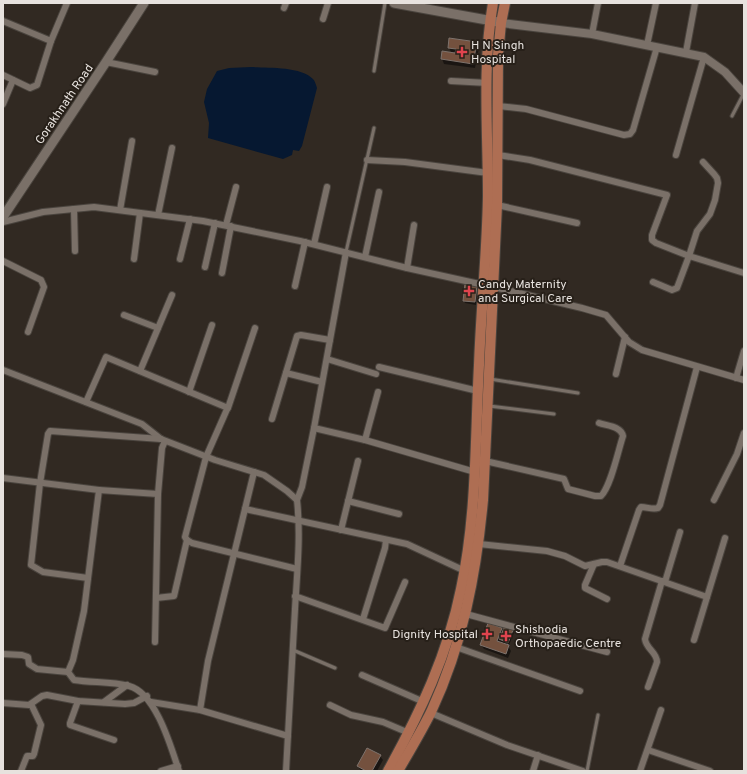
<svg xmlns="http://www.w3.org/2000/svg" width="747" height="774" viewBox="0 0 747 774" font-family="Overpass,sans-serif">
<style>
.water{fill:#061831}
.shadow{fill:#0007}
.building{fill:#74513e;stroke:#7d726c}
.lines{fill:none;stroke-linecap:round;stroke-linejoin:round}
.service-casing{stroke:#4a443e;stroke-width:5}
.minor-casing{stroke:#4a443e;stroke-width:8}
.tertiary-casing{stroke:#4a443e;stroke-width:10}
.secondary-casing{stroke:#4a443e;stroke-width:11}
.primary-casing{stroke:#4a443e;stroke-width:12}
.service{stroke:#7a7068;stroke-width:3}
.minor{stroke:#7a7068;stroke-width:6}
.tertiary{stroke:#7a7068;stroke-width:8}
.secondary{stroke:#7a7068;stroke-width:9}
.primary{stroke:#ae6e53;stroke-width:10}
.health-dot{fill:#e0444e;stroke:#272019;stroke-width:1.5}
.labels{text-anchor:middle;stroke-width:4;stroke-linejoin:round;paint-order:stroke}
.poi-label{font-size:12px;fill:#e7e2de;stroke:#272019;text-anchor:start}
.street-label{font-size:12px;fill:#e7e2de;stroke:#272019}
</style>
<rect width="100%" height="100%" fill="#312922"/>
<path class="water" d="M251,67C267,68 301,66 313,79C315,81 316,85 317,88L302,146L299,151L293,150L292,155L283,159L208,138L209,123L204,102L207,89L217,71L229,68Z"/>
<g class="shadow">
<path d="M476,43L479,48L475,68L444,64L442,59L443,52L452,54L449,48Z"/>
<path d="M477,286L478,289L476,305L465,303L464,300Z"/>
<path d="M501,628L503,632L512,631L514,633L509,645L507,644L511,651L508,658L484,649L481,645Z"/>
<path d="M380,756L383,760L377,771H361L358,766Z"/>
</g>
<g class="building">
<path d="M449,38L477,42L473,64L441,59L442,51L455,53L456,49L448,48Z"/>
<path d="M465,284L477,286L475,302L463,301Z"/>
<path d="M488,623L502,628L497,641L509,645L506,654L480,645Z"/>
<path d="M505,626L513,630L508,643L499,639Z"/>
<path d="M367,748L381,755L372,771H366L357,766Z"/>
</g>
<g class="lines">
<defs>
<g id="service">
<path d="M374,71L385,3"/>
<path d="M732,116L744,93"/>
<path d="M346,252L374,128"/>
<path d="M490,379L578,393"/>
<path d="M489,406L554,414"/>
<path d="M293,650L335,668"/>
<path d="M587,771L598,715"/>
</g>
<g id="minor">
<path d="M284,8L286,3"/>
<path d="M323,19L328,3"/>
<path d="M3,21L51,41L67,3"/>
<path d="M592,34L598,3"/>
<path d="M647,45L656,3"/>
<path d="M686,52L695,3"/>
<path d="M106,62L155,72"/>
<path d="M3,75L30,88L37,85L51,41"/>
<path d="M451,81L488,83"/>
<path d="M3,104L13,80"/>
<path d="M498,106L526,109L624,135L630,134L633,130L657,47"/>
<path d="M498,155L530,160L667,195L652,235V240L656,243L689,256L677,288L672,290L653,282"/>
<path d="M676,155L704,57"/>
<path d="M367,160L405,162L488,173"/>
<path d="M703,162L714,174L717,178L718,183L715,200L710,214L697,231L689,256L744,273"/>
<path d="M497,205L577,223"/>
<path d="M74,209L75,251"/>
<path d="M120,210L132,141"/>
<path d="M158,215L172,148"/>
<path d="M3,222L43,212L94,207L203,221L300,241L407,268L484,285"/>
<path d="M226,225L236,187"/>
<path d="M314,244L327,187"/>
<path d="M365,257L379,192"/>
<path d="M134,259L140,213"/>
<path d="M180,259L190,219"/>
<path d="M3,261L41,280L44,287L28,332"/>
<path d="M205,267L215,223"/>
<path d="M407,268L414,225"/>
<path d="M222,273L231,226"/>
<path d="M295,286L305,242"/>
<path d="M494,287L582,308L606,315L629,342L642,350L744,380"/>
<path d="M124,315L158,328"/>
<path d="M327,359L376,374"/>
<path d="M379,367L478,391"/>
<path d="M3,370L142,424L161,439L215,460L264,475L287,491L297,500C301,536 297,573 295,609C292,663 289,717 286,771"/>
<path d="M140,371L172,295"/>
<path d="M286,373L322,382"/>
<path d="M616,374L625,337"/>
<path d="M736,378L744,351"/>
<path d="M189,392L212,325"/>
<path d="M86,402L106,357L228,408L255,328"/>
<path d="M228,407L206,457L185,537L187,540L192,543L297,569"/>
<path d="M272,419L297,336L301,335L330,340"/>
<path d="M314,428L365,440L475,472"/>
<path d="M365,440L378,392"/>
<path d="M485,461L564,479L568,489L595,496H601C611,486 618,451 623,436C621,426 607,426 599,423"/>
<path d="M3,478L99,490L84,611L73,660L68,672L74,680C92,683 111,681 129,686C156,693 171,747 179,771"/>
<path d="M99,490L158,494"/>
<path d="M297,500L302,487L314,428L346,252"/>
<path d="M714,500L737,454L744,433"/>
<path d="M348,501L399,514"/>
<path d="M245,509L407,544L465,571"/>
<path d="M341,530L358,461"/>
<path d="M479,544L547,551L565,556L585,566L602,562H607L707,597"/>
<path d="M594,564L585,585V588L607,599"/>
<path d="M620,566L639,510L641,507C647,507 653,510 658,508L660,505L697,367"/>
<path d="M88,578L43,572L31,565L40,483L48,434L50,431L161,439"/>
<path d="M665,582L680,532"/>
<path d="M295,596L385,628L405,582"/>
<path d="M156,598L174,596L187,540"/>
<path d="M466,614L607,652"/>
<path d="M363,619L385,548L386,540"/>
<path d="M694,640L725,538"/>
<path d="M155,642L158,494L162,448L165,441"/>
<path d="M456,647L580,691"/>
<path d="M3,654L22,655L28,657L29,664L37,669L68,672"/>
<path d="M362,675L424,702"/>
<path d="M648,687L657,662C657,652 646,649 645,639L662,581"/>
<path d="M78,701L70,723V725L114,740"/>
<path d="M104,702L127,685"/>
<path d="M151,702L200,710L288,736"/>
<path d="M3,703L29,705L42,696L47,695L78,701L125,704L134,703L147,696"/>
<path d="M330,705L351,715L383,722L409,733"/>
<path d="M200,710L208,661L254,472"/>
<path d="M431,713L507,745L583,771"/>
<path d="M648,750L710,771"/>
<path d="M21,771L27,756H33L34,754L41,725L31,704"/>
<path d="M161,771L178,766"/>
<path d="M533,771L538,755"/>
<path d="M640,771L661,710"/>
</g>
<path id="tertiary" d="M501,23L592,34L704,57L725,72L744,93"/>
<g id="secondary">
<path d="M394,3L498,22"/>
<path d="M3,217L106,62L144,3"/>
</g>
<g id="primary">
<path d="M388,771C420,713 448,654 461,589C477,515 475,440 479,365C481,309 487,252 488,196C488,133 482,65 493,3"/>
<path d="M398,771C409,752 421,732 431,712C463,643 476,575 483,500L497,205L498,55L501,23L505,3"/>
</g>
</defs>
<use href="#service" class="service-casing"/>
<use href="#minor" class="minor-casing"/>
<use href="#tertiary" class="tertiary-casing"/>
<use href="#secondary" class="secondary-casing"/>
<use href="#primary" class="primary-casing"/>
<use href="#service" class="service"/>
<use href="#minor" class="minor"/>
<use href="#tertiary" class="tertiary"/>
<use href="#secondary" class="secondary"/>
<use href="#primary" class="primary"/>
</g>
<g class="health-dot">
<path d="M460 46h4v4h4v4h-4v4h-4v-4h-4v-4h4z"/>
<path d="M467 285h4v4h4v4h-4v4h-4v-4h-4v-4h4z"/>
<path d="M485 628h4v4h4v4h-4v4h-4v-4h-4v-4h4z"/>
<path d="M504 630h4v4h4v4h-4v4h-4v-4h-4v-4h4z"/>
</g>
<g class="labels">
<g class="poi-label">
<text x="471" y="49">H N Singh<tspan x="471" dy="14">Hospital</tspan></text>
<text x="478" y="288">Candy Maternity<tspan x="478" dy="14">and Surgical Care</tspan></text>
<text x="515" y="633">Shishodia<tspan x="515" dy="14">Orthopaedic Centre</tspan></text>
<text x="478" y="638" text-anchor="end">Dignity Hospital</text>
</g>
<g class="street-label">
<text transform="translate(64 104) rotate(-56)" y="4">Gorakhnath Road</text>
</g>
</g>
<rect width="747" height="774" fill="none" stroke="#e7e2de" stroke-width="8"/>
</svg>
